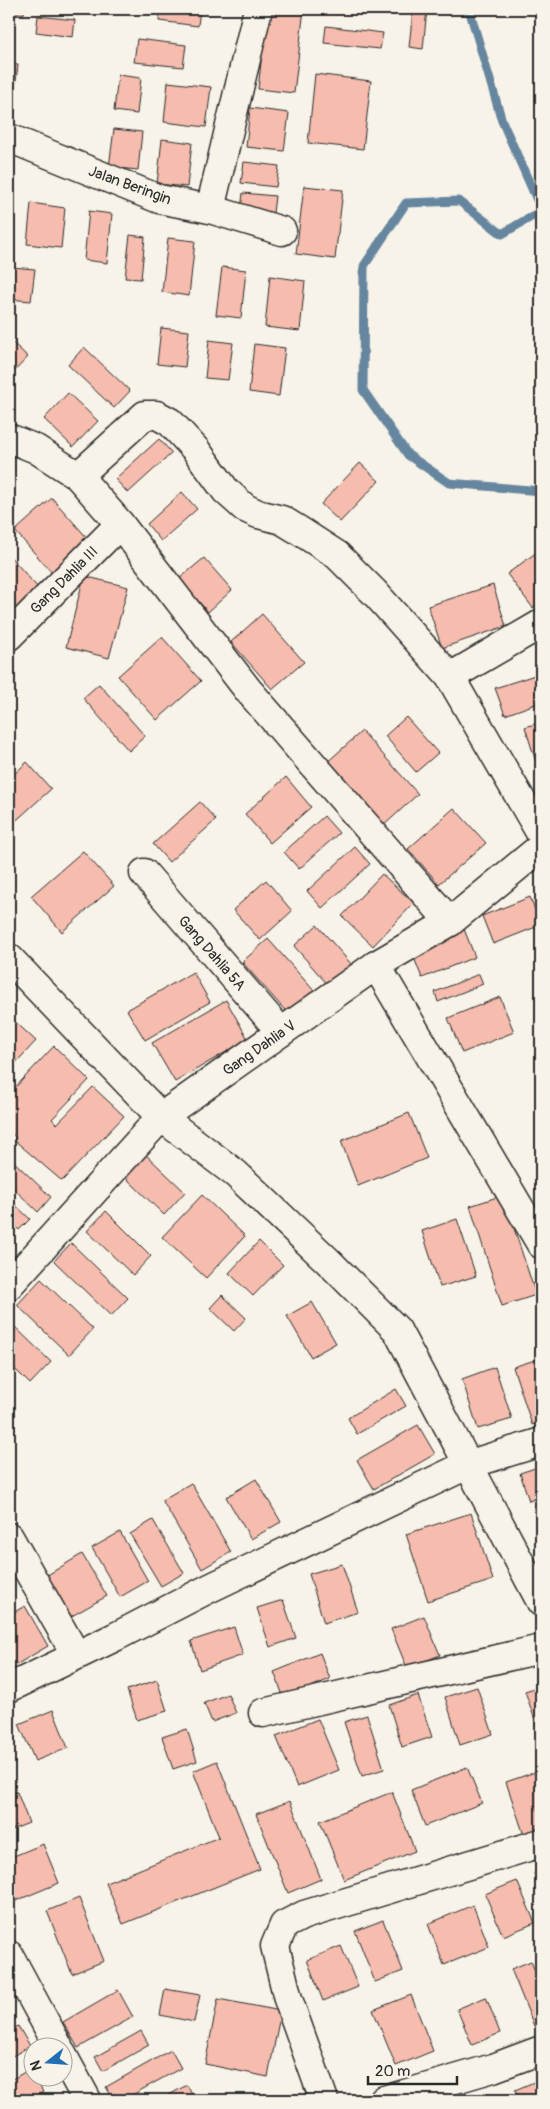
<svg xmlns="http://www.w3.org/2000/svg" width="550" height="2109" viewBox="0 0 550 2109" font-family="Pangolin,sans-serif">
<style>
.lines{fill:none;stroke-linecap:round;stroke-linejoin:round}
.stream{stroke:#66869f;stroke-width:9}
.building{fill:#f6bcae;stroke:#2b2b2b}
.minor-casing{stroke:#2b2b2b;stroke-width:31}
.minor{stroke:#f7f3e8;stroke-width:28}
.labels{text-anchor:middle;stroke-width:4.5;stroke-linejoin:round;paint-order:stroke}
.street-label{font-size:15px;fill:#2b2b2b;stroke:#f7f3e8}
</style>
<rect width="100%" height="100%" fill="#f7f3e8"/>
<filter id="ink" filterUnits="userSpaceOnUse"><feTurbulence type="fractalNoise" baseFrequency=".02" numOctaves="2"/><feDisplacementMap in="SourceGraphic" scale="10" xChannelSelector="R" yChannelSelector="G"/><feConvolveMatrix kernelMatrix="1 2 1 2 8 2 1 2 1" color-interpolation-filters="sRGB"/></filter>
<g filter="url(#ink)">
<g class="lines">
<g class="stream">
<path d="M469,9L502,121L541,209"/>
<path d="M541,211L502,234L459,201L406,203L364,266L363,390L408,455L449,483L541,491"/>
</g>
</g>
<g class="building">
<path d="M9,9H24V14L9,12Z"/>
<path d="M160,9H200L198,26L159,21Z"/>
<path d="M267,9H304L294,93L258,89Z"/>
<path d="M413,9H427L423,49L409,47Z"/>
<path d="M38,16L75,20L73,37L36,32Z"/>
<path d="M326,26L383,33L380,49L324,43Z"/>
<path d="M137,39L186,45L183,67L134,62Z"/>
<path d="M9,64L18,65L13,105H9Z"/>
<path d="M315,74L371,81L363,149L308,143Z"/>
<path d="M118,75L141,78L137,114L114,111Z"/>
<path d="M168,82L211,87L206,127L164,122Z"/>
<path d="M250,108L289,113L284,151L246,147Z"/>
<path d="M114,129L142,132L138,170L109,167Z"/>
<path d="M162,139L192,143L187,187L157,184Z"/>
<path d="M244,162L279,166L276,187L241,183Z"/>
<path d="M304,186L343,190L335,259L296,254Z"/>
<path d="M243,193L275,196L272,221L240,217Z"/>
<path d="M31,203L65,208L61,248L27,244Z"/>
<path d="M89,211L112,214L107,263L84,260Z"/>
<path d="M130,235L145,237L141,279L125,278Z"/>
<path d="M168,238L195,241L189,296L162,292Z"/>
<path d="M11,267L35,269L31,301L9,299Z"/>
<path d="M222,267L246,270L241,318L216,315Z"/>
<path d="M270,276L305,281L300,331L265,327Z"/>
<path d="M161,328L189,331L185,367L157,364Z"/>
<path d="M9,339L28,357L9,377Z"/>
<path d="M209,340L233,343L228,380L205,378Z"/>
<path d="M254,344L285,348L279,396L249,392Z"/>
<path d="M84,347L130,391L114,408L68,365Z"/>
<path d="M68,393L98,421L73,447L44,419Z"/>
<path d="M159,439L172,453L128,493L115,479Z"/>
<path d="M360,463L379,481L340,522L321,504Z"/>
<path d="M182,492L197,509L161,541L147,524Z"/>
<path d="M52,498L90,541L53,574L15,531Z"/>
<path d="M541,549V601L533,608L507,574Z"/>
<path d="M9,555L46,597L21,619L9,606Z"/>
<path d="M204,558L232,590L208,612L179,579Z"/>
<path d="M84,576L128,587L109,658L66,647Z"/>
<path d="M493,585L506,626L442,648L428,606Z"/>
<path d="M262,614L304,662L272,689L231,642Z"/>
<path d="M162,637L201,681L157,720L118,676Z"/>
<path d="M538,674L541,682V702L505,715L495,688Z"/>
<path d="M99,684L145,736L129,751L83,698Z"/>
<path d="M406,717L438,753L416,772L385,736Z"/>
<path d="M541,722V778L525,727Z"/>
<path d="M362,731L418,794L380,829L324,765Z"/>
<path d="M27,762L51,789L9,827V779Z"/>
<path d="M286,777L311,807L270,843L245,814Z"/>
<path d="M200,802L216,820L169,862L153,844Z"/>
<path d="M454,808L486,843L439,884L408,849Z"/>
<path d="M324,816L339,833L299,869L284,852Z"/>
<path d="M355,847L370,864L322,908L307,891Z"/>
<path d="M83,851L114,886L62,932L31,896Z"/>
<path d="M382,874L414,903L373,946L342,916Z"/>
<path d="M266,880L292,911L260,940L233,910Z"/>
<path d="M530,897L541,925L493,944L482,916Z"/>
<path d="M317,925L352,965L329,986L294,946Z"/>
<path d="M464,929L475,957L422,978L411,950Z"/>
<path d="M268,939L316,993L290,1016L242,962Z"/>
<path d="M193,972L210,1002L145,1040L127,1010Z"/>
<path d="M479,974L483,984L438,1002L435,992Z"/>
<path d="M500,997L514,1032L462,1053L448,1018Z"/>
<path d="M226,1000L248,1039L175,1082L152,1043Z"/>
<path d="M9,1016L36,1041L9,1070Z"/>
<path d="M54,1046L89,1080L52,1119L57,1124L93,1087L124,1116L62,1181L14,1140L16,1138L9,1130V1094Z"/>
<path d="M409,1113L427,1158L358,1186L341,1141Z"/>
<path d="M143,1152L185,1192L164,1215L122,1174Z"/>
<path d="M9,1157L51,1197L38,1212L9,1184Z"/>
<path d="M202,1195L245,1236L206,1278L162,1237Z"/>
<path d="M503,1195L536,1295L502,1306L470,1206Z"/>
<path d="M9,1199L30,1219L19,1230L9,1220Z"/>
<path d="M106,1211L151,1256L133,1275L87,1231Z"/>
<path d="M457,1219L476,1276L440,1287L422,1231Z"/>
<path d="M259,1241L283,1265L253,1296L229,1273Z"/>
<path d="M71,1243L128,1298L111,1316L54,1261Z"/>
<path d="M41,1279L93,1329L69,1355L17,1305Z"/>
<path d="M222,1295L246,1318L234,1331L210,1308Z"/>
<path d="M312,1302L336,1343L311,1357L287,1316Z"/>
<path d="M11,1323L51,1362L30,1384L9,1363V1325Z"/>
<path d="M541,1358V1422L532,1425L513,1367Z"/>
<path d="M495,1367L512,1419L478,1429L462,1379Z"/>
<path d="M396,1389L406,1406L357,1434L348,1418Z"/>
<path d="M418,1425L435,1454L374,1489L357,1460Z"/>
<path d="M541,1466V1497L529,1501L520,1473Z"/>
<path d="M256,1479L281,1522L251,1539L226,1497Z"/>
<path d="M191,1483L231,1552L202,1569L162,1500Z"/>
<path d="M471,1513L493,1580L428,1601L406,1534Z"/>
<path d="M153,1520L184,1573L161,1586L130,1534Z"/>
<path d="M120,1532L148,1581L120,1597L92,1548Z"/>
<path d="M82,1554L107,1596L70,1617L46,1576Z"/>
<path d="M342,1564L358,1612L324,1623L309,1574Z"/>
<path d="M283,1600L296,1638L270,1647L257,1608Z"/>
<path d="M25,1606L48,1646L9,1669V1615Z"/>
<path d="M424,1616L440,1655L407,1668L391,1629Z"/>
<path d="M234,1627L243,1655L200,1670L191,1641Z"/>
<path d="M320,1653L330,1679L284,1698L274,1672Z"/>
<path d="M157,1680L167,1711L137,1720L127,1690Z"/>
<path d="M541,1686V1738L525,1691Z"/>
<path d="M477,1687L493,1734L460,1745L445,1697Z"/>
<path d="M228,1694L236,1713L212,1722L204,1703Z"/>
<path d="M418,1695L432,1737L402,1747L389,1705Z"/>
<path d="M53,1710L68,1748L35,1761L19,1724Z"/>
<path d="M367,1715L384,1769L362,1776L344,1722Z"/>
<path d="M318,1719L339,1770L297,1787L276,1736Z"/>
<path d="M187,1729L197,1761L173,1769L162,1737Z"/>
<path d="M217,1761L260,1869L123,1924L106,1883L219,1837L193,1771Z"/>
<path d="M467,1767L482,1803L425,1826L411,1790Z"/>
<path d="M541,1770V1836L526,1841L506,1782Z"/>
<path d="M17,1792L29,1823L9,1831V1795Z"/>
<path d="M392,1792L415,1851L344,1880L320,1821Z"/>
<path d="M290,1801L321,1879L288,1893L256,1814Z"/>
<path d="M43,1844L59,1883L13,1902L9,1892V1858Z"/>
<path d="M541,1870V1892L534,1873Z"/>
<path d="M517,1881L535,1923L503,1936L485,1894Z"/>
<path d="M79,1898L104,1961L72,1974L47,1911Z"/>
<path d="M473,1905L489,1947L444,1965L428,1924Z"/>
<path d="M383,1920L403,1971L375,1982L355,1931Z"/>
<path d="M341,1946L358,1987L323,2001L307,1960Z"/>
<path d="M531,1961L541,1987V2023L534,2026L511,1969Z"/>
<path d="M165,1989L200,1995L194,2022L160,2015Z"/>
<path d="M118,1990L133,2017L78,2048L63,2022Z"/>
<path d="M411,1995L433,2051L396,2066L373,2010Z"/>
<path d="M486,1997L500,2033L472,2045L457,2009Z"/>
<path d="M218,1999L281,2011L268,2077L205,2064Z"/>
<path d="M18,2026L30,2046L9,2058V2032Z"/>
<path d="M141,2031L149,2045L103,2071L95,2057Z"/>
<path d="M171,2050L181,2068L123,2100H114L106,2087Z"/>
<path d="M30,2069L43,2092L30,2100H9V2081Z"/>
<path d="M541,2079V2100H519L515,2090Z"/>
<path d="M187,2085L195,2100H160Z"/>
</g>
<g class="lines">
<defs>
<g id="minor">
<path d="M9,138L159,199L210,209L282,231"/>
<path d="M210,209L258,9"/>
<path d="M9,438L36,449L78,476L120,524L248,690L450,922"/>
<path d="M78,476L145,415H157L170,422L196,450L226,491L245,508L258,514L282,520L300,531L337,555L375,593L450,677L541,834"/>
<path d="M9,636L120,524"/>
<path d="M450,677L541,624"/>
<path d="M144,873L281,1032"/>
<path d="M9,958L161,1117L236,1174L328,1261L397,1330L541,1602"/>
<path d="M376,965L541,1244"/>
<path d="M9,1285L161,1117L376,965L450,922L541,847"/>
<path d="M9,1537L76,1655"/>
<path d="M9,1688L115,1637L210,1588L467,1465L541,1442"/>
<path d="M263,1713L541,1649"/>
<path d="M9,1955L58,2046"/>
<path d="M62,2054L87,2100"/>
<path d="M324,2100L288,1999L275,1946L284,1925L304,1915L541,1843"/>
<path d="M384,2100L493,2068L541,2050"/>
</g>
</defs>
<use href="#minor" class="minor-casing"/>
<use href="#minor" class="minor"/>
</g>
</g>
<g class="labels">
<g class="street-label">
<text transform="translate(130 185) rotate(20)" y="5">Jalan Beringin</text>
<text transform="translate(64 580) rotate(-45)" y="5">Gang Dahlia III</text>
<text transform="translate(212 953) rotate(49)" y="5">Gang Dahlia 5A</text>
<text transform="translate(259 1048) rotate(-35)" y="5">Gang Dahlia V</text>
</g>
</g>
<rect width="550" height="2109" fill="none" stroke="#f7f3e8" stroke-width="30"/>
<rect x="15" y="15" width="520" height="2079" fill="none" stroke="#2b2b2b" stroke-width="2" filter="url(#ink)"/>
<g transform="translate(48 2062) rotate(253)"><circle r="24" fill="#f7f3e8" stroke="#a5a39c"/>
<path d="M0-4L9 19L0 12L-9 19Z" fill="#1f6fb2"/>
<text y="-8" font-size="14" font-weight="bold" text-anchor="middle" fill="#2b2b2b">N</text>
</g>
<path d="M368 2076v8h89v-8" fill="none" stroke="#2b2b2b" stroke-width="2.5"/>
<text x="375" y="2076" font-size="15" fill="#2b2b2b" stroke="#f7f3e8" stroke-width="4" paint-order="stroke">20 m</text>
</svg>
